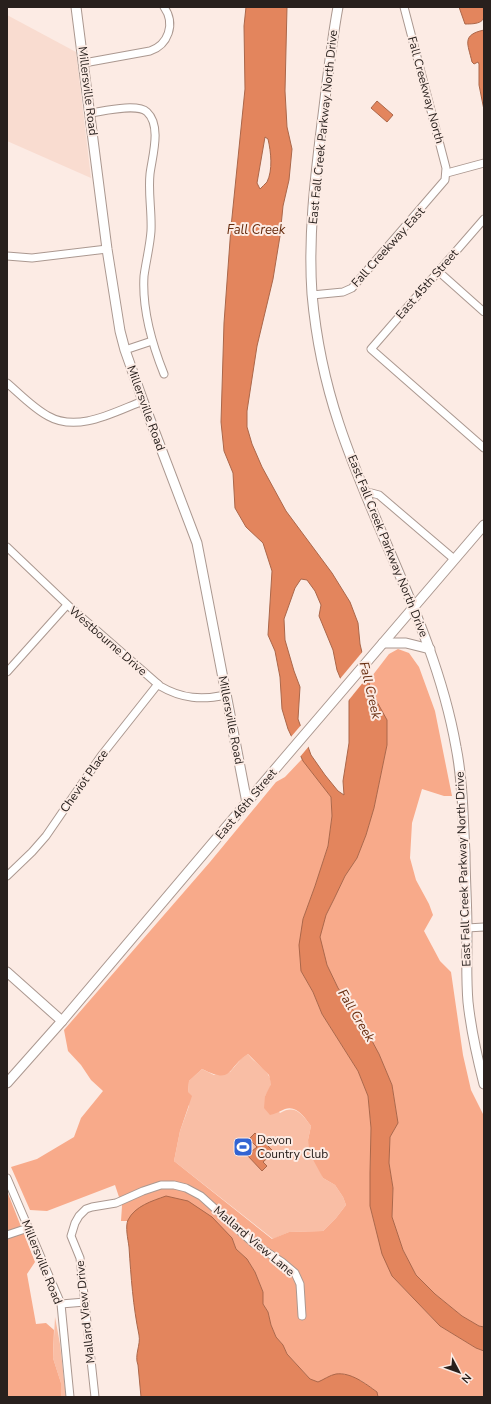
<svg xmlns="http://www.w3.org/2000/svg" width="491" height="1404" viewBox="0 0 491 1404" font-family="'Nunito Sans',sans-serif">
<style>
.built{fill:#f9dcd0}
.green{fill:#f9bea5}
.forest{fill:#f8aa8a;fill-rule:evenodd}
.water{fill:#e3855d;stroke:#ab674a;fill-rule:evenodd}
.pier{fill:#fcebe4}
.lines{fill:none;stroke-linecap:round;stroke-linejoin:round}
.street-casing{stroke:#ab9890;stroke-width:9}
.secondary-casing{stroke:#ab9890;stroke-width:11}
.street{stroke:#fff;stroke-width:7}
.secondary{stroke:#fff;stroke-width:9}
.labels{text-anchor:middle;stroke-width:4;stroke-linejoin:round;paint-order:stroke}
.street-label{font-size:12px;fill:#28201d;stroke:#fcebe4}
.poi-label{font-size:12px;fill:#28201d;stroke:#fcebe4;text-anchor:start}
.water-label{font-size:13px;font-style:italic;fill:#662b0d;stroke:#fcebe4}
</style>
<rect width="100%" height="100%" fill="#fcebe4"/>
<path class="built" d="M7,15L76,52L91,178L7,141Z"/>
<g class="green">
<path d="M248,1054C254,1063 272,1072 271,1084C270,1088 267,1093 265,1096L280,1113C295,1104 302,1114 311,1126L308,1140L323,1178L335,1185L343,1197L346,1205L336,1218L323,1231L289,1232L273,1239L174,1161L180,1131L189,1106L188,1092L189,1081L202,1069L214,1075L230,1072L242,1058Z"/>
<path d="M55,1317L60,1344L66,1397H61V1383L53,1358Z"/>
</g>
<g class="forest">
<path d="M398,649L409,653L419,667L435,711L452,796H444L422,789L412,823L410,858L416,880L429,904L433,915L424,931L440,961L451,972L463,1055L471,1090L484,1116V1327L479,1326L462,1316L435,1294L416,1275L403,1250L392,1218L393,1188L389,1163L390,1137L398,1123L392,1085L379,1054L364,1026L338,988L327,965L319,937L326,915L334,899L345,876L357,858L366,835L374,808L387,745V720L371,691L369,680L389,654Z"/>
<path d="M302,759L331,797L332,816L328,846L315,886L303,919L301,971L313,992L322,1014L358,1071L368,1096L371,1128L370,1173V1206L376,1230L392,1276L440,1326L476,1348L484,1351V1397H378L377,1392L362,1381L344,1374L318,1383L310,1379L287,1354L283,1345L276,1337L271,1325L268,1312L263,1304V1292L255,1272L247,1259L236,1249L232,1238L135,1211L128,1221H121L122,1206L115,1185L47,1211L30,1210L11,1167L37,1159L74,1137L81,1118L103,1091L91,1080L81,1065L68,1051L64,1030L210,862L276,782L285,777ZM248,1054L269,1075L271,1084L265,1096L264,1108L270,1115C275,1114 280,1111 285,1109C297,1105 305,1118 311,1126L308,1140L310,1154L323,1178L335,1185L343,1197L346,1205L336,1218L323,1231L289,1232L272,1239L174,1161L180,1131L192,1096L188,1092L189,1081L202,1069C234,1085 226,1068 248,1054Z"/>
<path d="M7,1191L35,1262L27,1274L36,1324L46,1323L54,1330L53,1358L61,1383V1397H7Z"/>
</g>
<g class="water">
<path d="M246,7H287L285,91L287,127L292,149L289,180L283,206L280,236L273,279L257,346L247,411V427L252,444L262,467L286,511L332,573L350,602L358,623L360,644L371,691L387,720V745L374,808L366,835L357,858L345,876L334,899L326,915L320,937L327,965L338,988L364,1026L379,1054L392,1085L398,1123L390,1137L389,1163L393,1188L392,1217L403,1250L416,1275L435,1294L462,1316L479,1326L484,1327V1351L476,1348L440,1326L392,1276L382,1254L370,1206V1173L371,1128L368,1096L358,1071L322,1014L313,992L301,971L299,945L303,919L315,886L328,846L332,816L331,797L303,761L288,729L282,709L280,677L275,651L268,635L272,571L263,543L246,527L235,508L233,473L224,451L221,422L224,323L231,227L245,89L244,26ZM265,137L268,139C271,152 273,170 267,182C265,184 262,187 260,189L257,183ZM301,579L307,580L315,591L321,605L319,616L333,650L337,670L349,699V743L343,781L344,795L338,791L325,775L311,755L298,719L300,687L294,671L285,640L284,619L295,588Z"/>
<path d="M459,7H483C488,23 478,24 465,24Z"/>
<path d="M484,30V110L479,85V64L478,62L474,64L472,62C468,44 461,35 484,30Z"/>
<path d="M377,101L393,115L387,122L371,108Z"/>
<path d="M255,1133L274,1152L263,1162L267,1166L262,1171L247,1155L257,1147L249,1139Z"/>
<path d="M166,1196L188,1201L212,1217L232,1238L236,1249L247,1259L255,1272L263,1292V1304L268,1312L271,1325L276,1337L283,1345L287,1354L310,1379L318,1382C323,1380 330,1375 336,1374C351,1372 366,1384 377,1392L378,1397H141L138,1365C134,1355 141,1345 139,1335C133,1306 131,1277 129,1247C128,1239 125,1227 128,1220C135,1206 152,1201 166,1196Z"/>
</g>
<g class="pier">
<path d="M364,650L369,675L348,701L339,680Z"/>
<path d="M302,724L310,745L299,758L290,738Z"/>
</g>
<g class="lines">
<defs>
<g id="street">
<path d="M84,63L150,51C168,45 176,24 164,7"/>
<path d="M91,113C104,111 137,103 147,112C162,126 152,157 150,174C148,193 152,212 151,231C150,246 146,261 144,276C142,308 152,344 164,374"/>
<path d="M447,173L484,163"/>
<path d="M484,219L371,349L484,448"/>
<path d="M7,256L32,258L107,249"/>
<path d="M438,271L484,312"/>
<path d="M312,295L343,292L352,288L445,180L446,168L404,7"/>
<path d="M125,350L152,341"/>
<path d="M7,383C20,394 33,408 48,416C78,433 114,412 143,401"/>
<path d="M364,491L379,495L454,559"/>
<path d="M7,547L72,609L160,686C182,699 202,700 226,695"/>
<path d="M7,672L67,605"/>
<path d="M7,876L32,852L46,836L101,756L158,684"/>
<path d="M467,928L484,927"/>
<path d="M7,1178L61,1304L70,1397"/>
<path d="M7,1235L28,1228"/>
<path d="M61,1304L85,1302"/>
<path d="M95,1397L80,1258L71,1236L75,1223L79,1216L86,1209L92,1207L116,1203L143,1191L161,1185H174L186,1188L201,1196L253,1243L282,1262L295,1273L300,1284L302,1316"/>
</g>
<g id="secondary">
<path d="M76,7L107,249L120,331L125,350L143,401L197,543L247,803"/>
<path d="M338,7C331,45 327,84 322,123C315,179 308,237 312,294C316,339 325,382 339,424C375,533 436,633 456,747C463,782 463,818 465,853C465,878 467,904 467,930C467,954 466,979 468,1002C471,1030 477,1057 484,1084"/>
<path d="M383,643H406L430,649"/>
<path d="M7,972L62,1021"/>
<path d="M7,1083L62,1021L282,761L484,525"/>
</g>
</defs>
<use href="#street" class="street-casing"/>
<use href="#secondary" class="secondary-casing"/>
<use href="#street" class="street"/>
<use href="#secondary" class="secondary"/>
</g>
<defs>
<symbol id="stadium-square" viewBox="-11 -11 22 22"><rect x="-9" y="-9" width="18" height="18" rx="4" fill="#3264d3" stroke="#fcebe4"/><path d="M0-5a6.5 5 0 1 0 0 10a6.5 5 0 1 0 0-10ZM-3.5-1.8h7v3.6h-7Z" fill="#fff"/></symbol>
</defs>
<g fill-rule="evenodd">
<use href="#stadium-square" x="232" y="1136" width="22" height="22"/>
</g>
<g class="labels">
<g class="street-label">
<text transform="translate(426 90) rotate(75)" y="4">Fall Creekway North</text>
<text transform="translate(88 91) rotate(83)" y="4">Millersville Road</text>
<text transform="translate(323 127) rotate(-84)" y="4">East Fall Creek Parkway North Drive</text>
<text transform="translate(388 247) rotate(-48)" y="4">Fall Creekway East</text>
<text transform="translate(427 284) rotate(-49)" y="4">East 45th Street</text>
<text transform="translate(146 408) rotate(70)" y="4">Millersville Road</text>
<text transform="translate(388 546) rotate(68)" y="4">East Fall Creek Parkway North Drive</text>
<text transform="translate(108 641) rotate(41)" y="4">Westbourne Drive</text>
<text transform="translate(231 720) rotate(79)" y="4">Millersville Road</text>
<text transform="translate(84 781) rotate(-55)" y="4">Cheviot Place</text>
<text transform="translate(246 804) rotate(-50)" y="4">East 46th Street</text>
<text transform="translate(463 869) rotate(-92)" y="4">East Fall Creek Parkway North Drive</text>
<text transform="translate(254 1241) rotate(40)" y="4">Mallard View Lane</text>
<text transform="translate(42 1262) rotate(68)" y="4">Millersville Road</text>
<text transform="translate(85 1312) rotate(-96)" y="4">Mallard View Drive</text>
</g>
<g class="poi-label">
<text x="257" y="1144">Devon<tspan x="257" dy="14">Country Club</tspan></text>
</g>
<g class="water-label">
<text x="256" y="234">Fall Creek</text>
<text transform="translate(371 690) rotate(77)" y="5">Fall Creek</text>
<text transform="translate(357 1015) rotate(59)" y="5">Fall Creek</text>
</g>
</g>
<rect width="491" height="1404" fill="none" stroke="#28201d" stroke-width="16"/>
<g transform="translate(459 1372) rotate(131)" stroke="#fcebe4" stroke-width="3" paint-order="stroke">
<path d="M0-3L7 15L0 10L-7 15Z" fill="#28201d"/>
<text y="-6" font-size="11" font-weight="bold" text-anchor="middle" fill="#28201d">N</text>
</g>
</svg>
